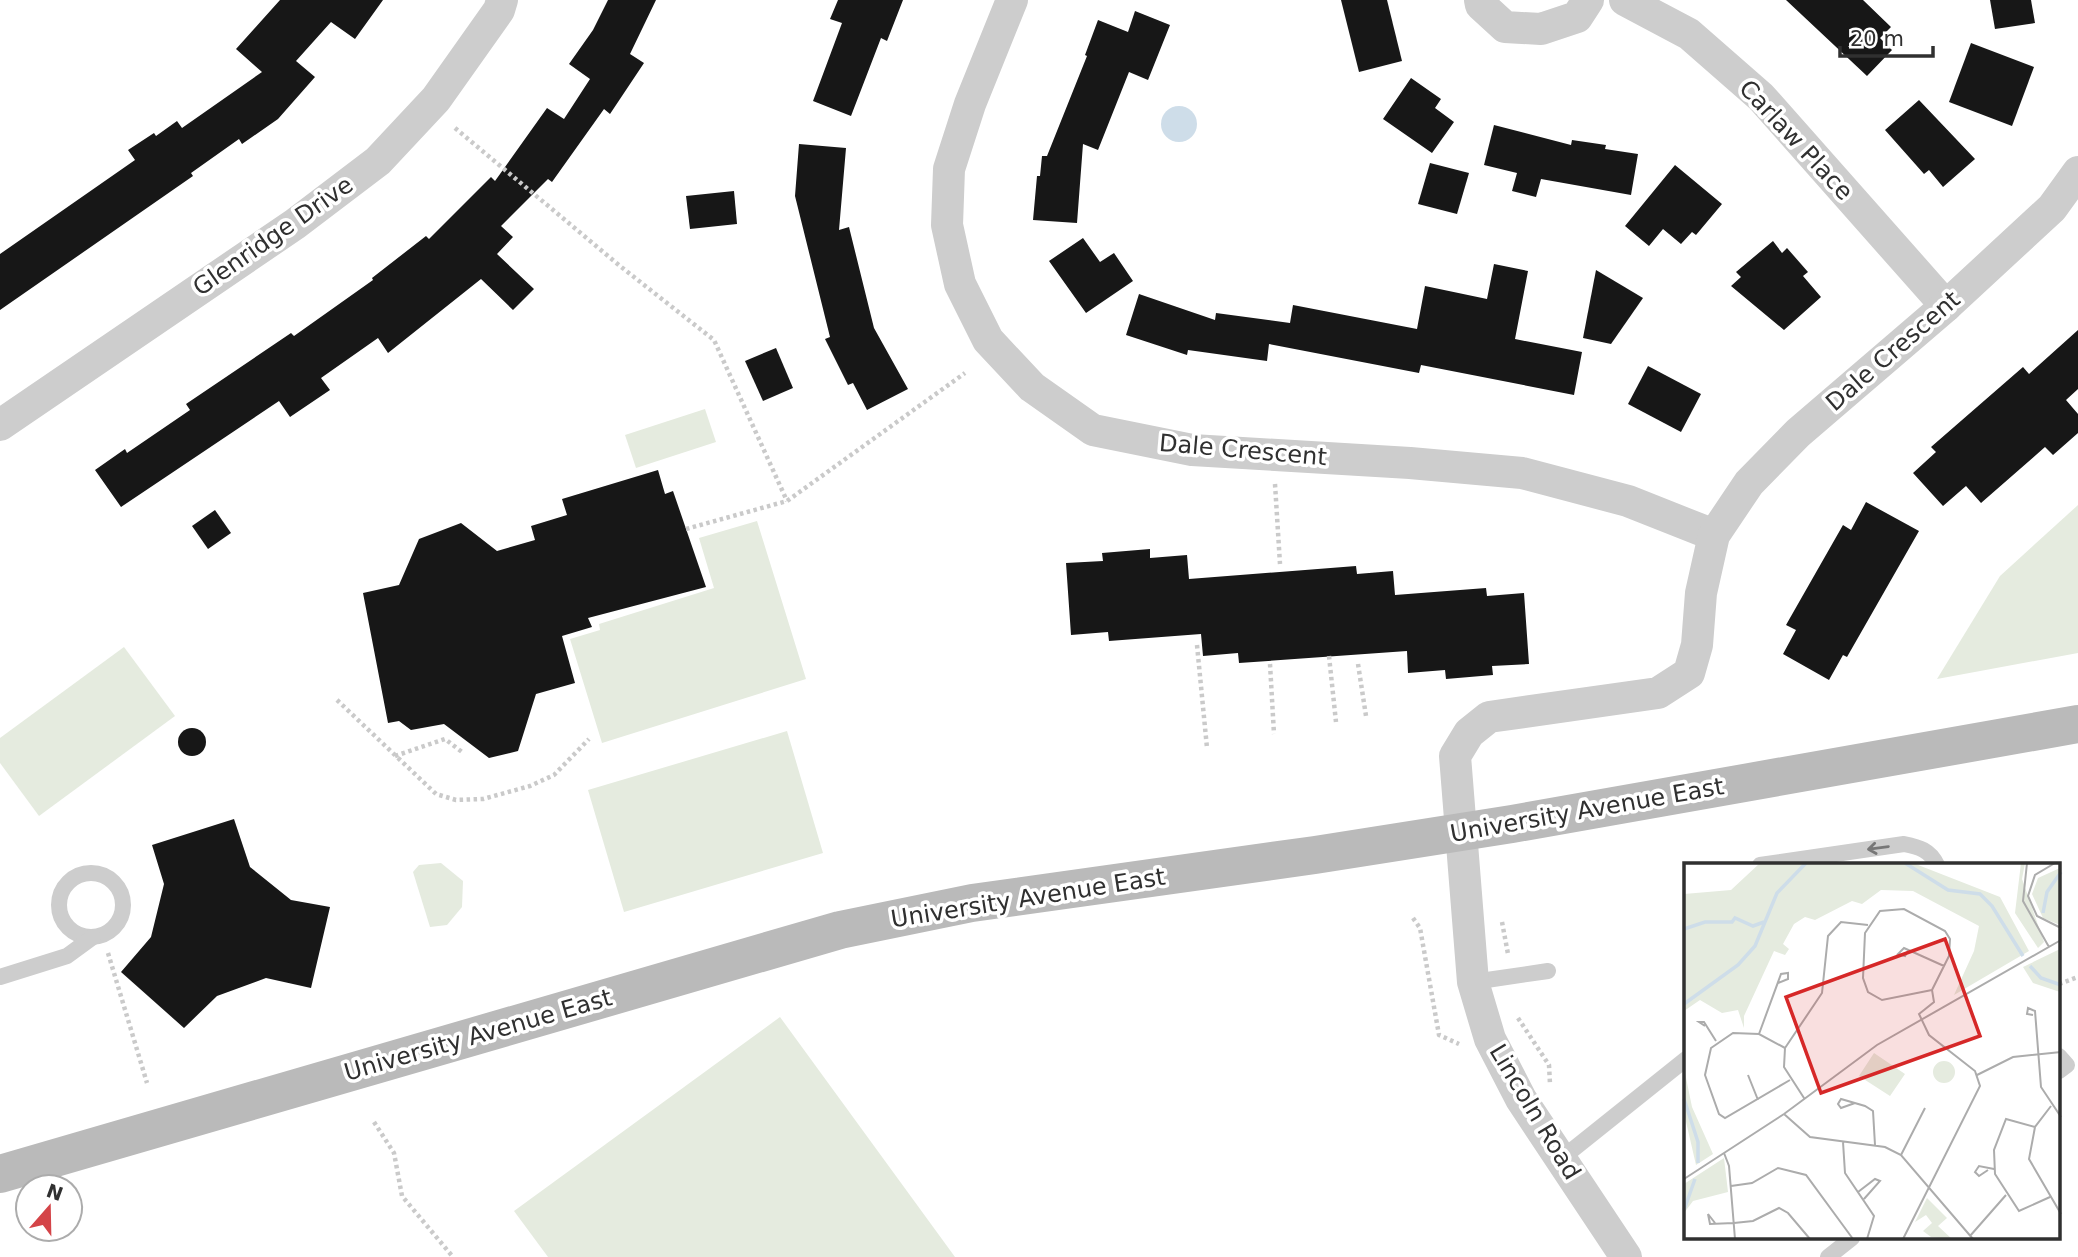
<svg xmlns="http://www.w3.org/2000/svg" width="2078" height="1257" viewBox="0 0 2078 1257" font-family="'DejaVu Sans',sans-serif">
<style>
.green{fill:#e5ebdf}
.water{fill:#cedde9}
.building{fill:#171717}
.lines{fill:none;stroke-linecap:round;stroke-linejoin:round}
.path{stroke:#cacaca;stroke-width:4.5;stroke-dasharray:3.5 3.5;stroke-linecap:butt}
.service{stroke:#cdcdcd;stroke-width:16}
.minor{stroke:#cdcdcd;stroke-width:32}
.secondary{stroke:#bababa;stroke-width:38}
.oneway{stroke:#777}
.labels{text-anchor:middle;stroke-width:7;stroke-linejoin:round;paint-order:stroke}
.street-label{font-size:24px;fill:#303030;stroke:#fff}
.inset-river{fill:none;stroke:#cedde9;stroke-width:3.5}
.inset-road{fill:none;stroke:#acacac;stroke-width:2}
.view{fill:#d62828;fill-opacity:0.15;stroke:#d62828;stroke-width:3.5}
.inset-edge{fill:none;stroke:#303030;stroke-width:3.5}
</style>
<rect width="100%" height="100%" fill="#fff"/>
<g class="green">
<path d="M705,409L716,442L636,468L625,435Z"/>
<path d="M2078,505V653L1937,679L2000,576Z"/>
<path d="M757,521L806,679L602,743L570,639L600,630L599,624L714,588L699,538Z"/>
<path d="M124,647L175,716L39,816L0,763V738Z"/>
<path d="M787,731L823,853L624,912L588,790Z"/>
<path d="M441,863L463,881L462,907L447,925L430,927L413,872L419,865Z"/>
<path d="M780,1017L955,1257H548L514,1211Z"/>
</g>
<circle class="water" cx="1179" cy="124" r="18"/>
<g class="building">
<path d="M280,0H383L355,39L331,22L296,61L315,77L278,119L242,144L239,139L191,173L193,176L0,310V254L135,160L128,150L154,133L156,136L177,121L182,128L262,72L236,49Z"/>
<path d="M608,0H656L630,54L644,63L610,114L604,109L552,182L548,179L501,226L513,237L497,254L534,289L513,310L481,279L388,353L378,338L321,378L330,390L290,417L279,401L121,507L95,470L125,449L127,453L190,410L186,404L291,333L294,336L373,280L372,278L426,236L429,239L491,177L495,181L547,108L564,119L590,79L569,64L593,30Z"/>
<path d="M838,0H903L887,41L881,38L851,116L813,101L842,23L830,19Z"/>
<path d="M1341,0H1387L1402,61L1359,72Z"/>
<path d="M1786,0H1863L1891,27L1880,38L1892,50L1867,76Z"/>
<path d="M1990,0H2031L2035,23L1995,29Z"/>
<path d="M1135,11L1170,25L1148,80L1129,72L1098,150L1083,144L1077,223L1033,220L1037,176H1040L1042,156H1047L1087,56L1085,55L1098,20L1128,32Z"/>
<path d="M1971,43L2034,67L2012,126L1949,102Z"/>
<path d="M1411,78L1441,99L1435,108L1454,122L1432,153L1383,119Z"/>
<path d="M1919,100L1975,159L1943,187L1929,170L1924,174L1885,130Z"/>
<path d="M1494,125L1571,145L1572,140L1606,145L1605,149L1638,154L1631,195L1541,179L1536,197L1512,191L1517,173L1484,165Z"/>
<path d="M799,144L846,148L839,230L849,227L874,328L908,389L867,410L853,383L848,385L825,339L830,337L795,196Z"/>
<path d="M1430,163L1469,173L1457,214L1418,204Z"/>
<path d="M1675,165L1722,204L1696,235L1692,232L1681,244L1663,229L1649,246L1625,226Z"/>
<path d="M734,191L737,224L690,229L686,196Z"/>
<path d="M1083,238L1100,262L1114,253L1133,281L1086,313L1049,261Z"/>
<path d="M1773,241L1782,253L1787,248L1808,272L1803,276L1821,297L1784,330L1731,286L1741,277L1736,272Z"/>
<path d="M1494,264L1528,271L1515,339L1582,352L1574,395L1421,365L1419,373L1269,344L1267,361L1188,350L1187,355L1126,335L1139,294L1215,320L1216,313L1290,323L1293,305L1417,329L1425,286L1487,299Z"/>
<path d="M1596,270L1643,298L1611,344L1583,338Z"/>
<path d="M2078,330V389L2066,400L2078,414V433L2053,455L2045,447L1981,503L1966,486L1943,506L1913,473L1936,452L1931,447L2023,367L2029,374Z"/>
<path d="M776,348L793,388L763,401L745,361Z"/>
<path d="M1648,366L1701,394L1681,432L1628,404Z"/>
<path d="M658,470L665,494L673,491L706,587L588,618L592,627L562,636L575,683L536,694L518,751L489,758L444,724L411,730L399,721L388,723L363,593L399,585L419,539L461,523L497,551L535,540L531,526L567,515L562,499Z"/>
<path d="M1866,502L1919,531L1847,657L1843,655L1829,680L1783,654L1796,630L1786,625L1843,525L1851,530Z"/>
<path d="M215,510L231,533L208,549L192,526Z"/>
<path d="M1150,549V558L1187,555L1189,579L1356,566L1357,574L1393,571L1395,595L1486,588L1487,596L1524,593L1529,664L1492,666L1493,675L1446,679L1445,670L1408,673L1407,651L1239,663L1238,653L1203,656L1201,634L1109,641L1108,632L1071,635L1066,563L1103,561L1102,553Z"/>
<circle cx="192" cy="742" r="14"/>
<path d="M234,819L250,867L291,900L330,907L311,988L266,978L217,996L184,1028L121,972L151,937L164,884L152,845Z"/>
</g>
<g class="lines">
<g class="path">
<path d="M455,128L620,266L714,340L787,501"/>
<path d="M1275,484L1280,564"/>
<path d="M686,529L787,501L965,373"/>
<path d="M1197,645L1207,748"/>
<path d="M1329,656L1336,722"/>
<path d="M1270,664L1274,734"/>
<path d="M1358,664L1366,716"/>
<path d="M337,700L436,794L456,800L483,799L530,786L554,775L589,739"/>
<path d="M395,756L445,739L462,752"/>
<path d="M1413,918L1420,928L1439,1035L1459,1044"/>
<path d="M1502,922L1508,954"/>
<path d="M108,953L147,1083"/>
<path d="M2059,984L2078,977"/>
<path d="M1518,1018L1549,1065L1550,1084"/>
<path d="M374,1122L394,1153L402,1196L453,1257"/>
</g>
<g class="service">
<path d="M1760,865L1904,844C1919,847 1930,850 1937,865"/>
<circle cx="91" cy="905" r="32"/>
<path d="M0,977L67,956L93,937"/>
<path d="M1473,982L1548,971"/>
<path d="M2059,1056L2067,1065L2059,1071"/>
<path d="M1561,1159L1686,1059"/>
<path d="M1828,1257L1852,1238"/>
</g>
<g class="minor">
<path d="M1012,0L970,104L949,169L947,225L960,284L988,340L1032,387L1093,430L1192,450L1410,463L1522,473L1628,501L1714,535"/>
<path d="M1480,0L1481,5L1505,27L1541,29L1577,17L1588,0"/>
<path d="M1625,0L1689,34L1761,97L1946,306"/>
<path d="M0,425L295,224L378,161L436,99L499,10L502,0"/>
<path d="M1626,1257L1521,1099L1490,1039L1473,982L1455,756L1469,733L1489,717L1658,693L1689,673L1697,645L1701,593L1714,535L1749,483L1798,433L1946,306L2052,208L2078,172"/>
</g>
<path class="secondary" d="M0,1174L840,930L972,903L1315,855L1512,824L2078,724"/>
</g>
<defs><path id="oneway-shaft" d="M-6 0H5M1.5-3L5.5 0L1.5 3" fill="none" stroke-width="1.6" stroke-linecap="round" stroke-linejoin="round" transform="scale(1.75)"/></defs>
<use class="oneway" href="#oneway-shaft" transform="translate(1878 848) rotate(172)"/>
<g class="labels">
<g class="street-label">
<text transform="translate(1796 140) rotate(47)" y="8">Carlaw Place</text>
<text transform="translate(273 236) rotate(-35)" y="8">Glenridge Drive</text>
<text transform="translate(1893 351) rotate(-41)" y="8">Dale Crescent</text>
<text transform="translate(1243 450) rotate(5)" y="8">Dale Crescent</text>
<text transform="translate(1587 810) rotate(-10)" y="8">University Avenue East</text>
<text transform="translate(1028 898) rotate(-9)" y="8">University Avenue East</text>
<text transform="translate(478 1035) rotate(-16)" y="8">University Avenue East</text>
<text transform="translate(1535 1112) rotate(59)" y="8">Lincoln Road</text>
</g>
</g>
<g transform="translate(1684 863)">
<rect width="376" height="376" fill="#fff"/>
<path d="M76,0H229L316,34L345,88L270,132L290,88L295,63L229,28L197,27L178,41L168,38L131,57L121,54L110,61L99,81L105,86L101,92L90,88L60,153V165L54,147L38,150L16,137L0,148V31L47,27ZM337,0H341L338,16L360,79L354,85L331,50ZM376,5V62L359,55L348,31L354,15ZM376,86V129L349,120L339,104ZM190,190L221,211L206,233L175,213ZM249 209a11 11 0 1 1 22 0a11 11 0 1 1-22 0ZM0,205L8,244L29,291L12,302L0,250ZM40,295L44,329L9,338L0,350V321ZM243,335L263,355L254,363L268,376L247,374L239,368L248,360L242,352L231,359Z" fill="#e5ebdf"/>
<path class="inset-river" d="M221,0L264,27L296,31L308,43L339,93M359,50L363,29L377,9M0,66L21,59H48L51,55L69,63L80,59M346,103L357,115L377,122M0,141L54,102L71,83L93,30L122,0M0,236L14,279V300M0,347L11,316"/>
<path class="inset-road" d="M343,0L339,38L365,84M371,0L351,12L344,33L353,53L377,65M224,88L221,93L214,91L220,85L260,103M349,152L343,151L344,145L351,148L357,224L377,254M21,163L15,159H20L32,178M75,171L97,111L104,110V116L94,120M101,185L75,171L49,170L27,185L21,212L35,251L41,255L106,217M64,212L74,237M293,212L329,194L377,189M120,235L100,204L101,185L138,130L144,73L157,59L184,62M171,240L157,245L154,241L157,236L181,243L189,248L191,282M367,243L351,264L345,296L377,351M100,251L126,274L201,284L217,292L289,376M351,264L322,256L310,287L311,311L335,348L366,334M159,279L161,310L190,353L183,376M40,290L45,303L51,376M217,292L241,245M304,307L295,313L291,309L295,303L310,306M0,316L100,251L193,182L377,77M47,323L68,320L94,305L122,312L169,376M174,329L191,316L196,318L180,336M31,360L24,351L26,361L50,360L69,358L95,345L104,350L126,376M286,373L322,332M219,376L296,223L291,208L245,172L235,151L250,139L248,127L265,93L266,76L261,68L220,46L196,48L181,70L179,115L184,129L198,137L248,127"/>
<path class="view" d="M261,76L296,173L137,230L102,134Z"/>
<rect width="376" height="376" class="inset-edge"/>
</g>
<g transform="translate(49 1208) rotate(20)"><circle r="33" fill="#ffffff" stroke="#acacac" stroke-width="2"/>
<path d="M0-5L12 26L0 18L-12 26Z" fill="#d44448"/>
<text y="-10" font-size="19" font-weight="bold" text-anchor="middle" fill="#303030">N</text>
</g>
<path d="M1840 46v10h93v-10" fill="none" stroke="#303030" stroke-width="3.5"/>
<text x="1850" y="46" font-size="21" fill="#303030" stroke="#ffffff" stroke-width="5" paint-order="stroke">20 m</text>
</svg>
